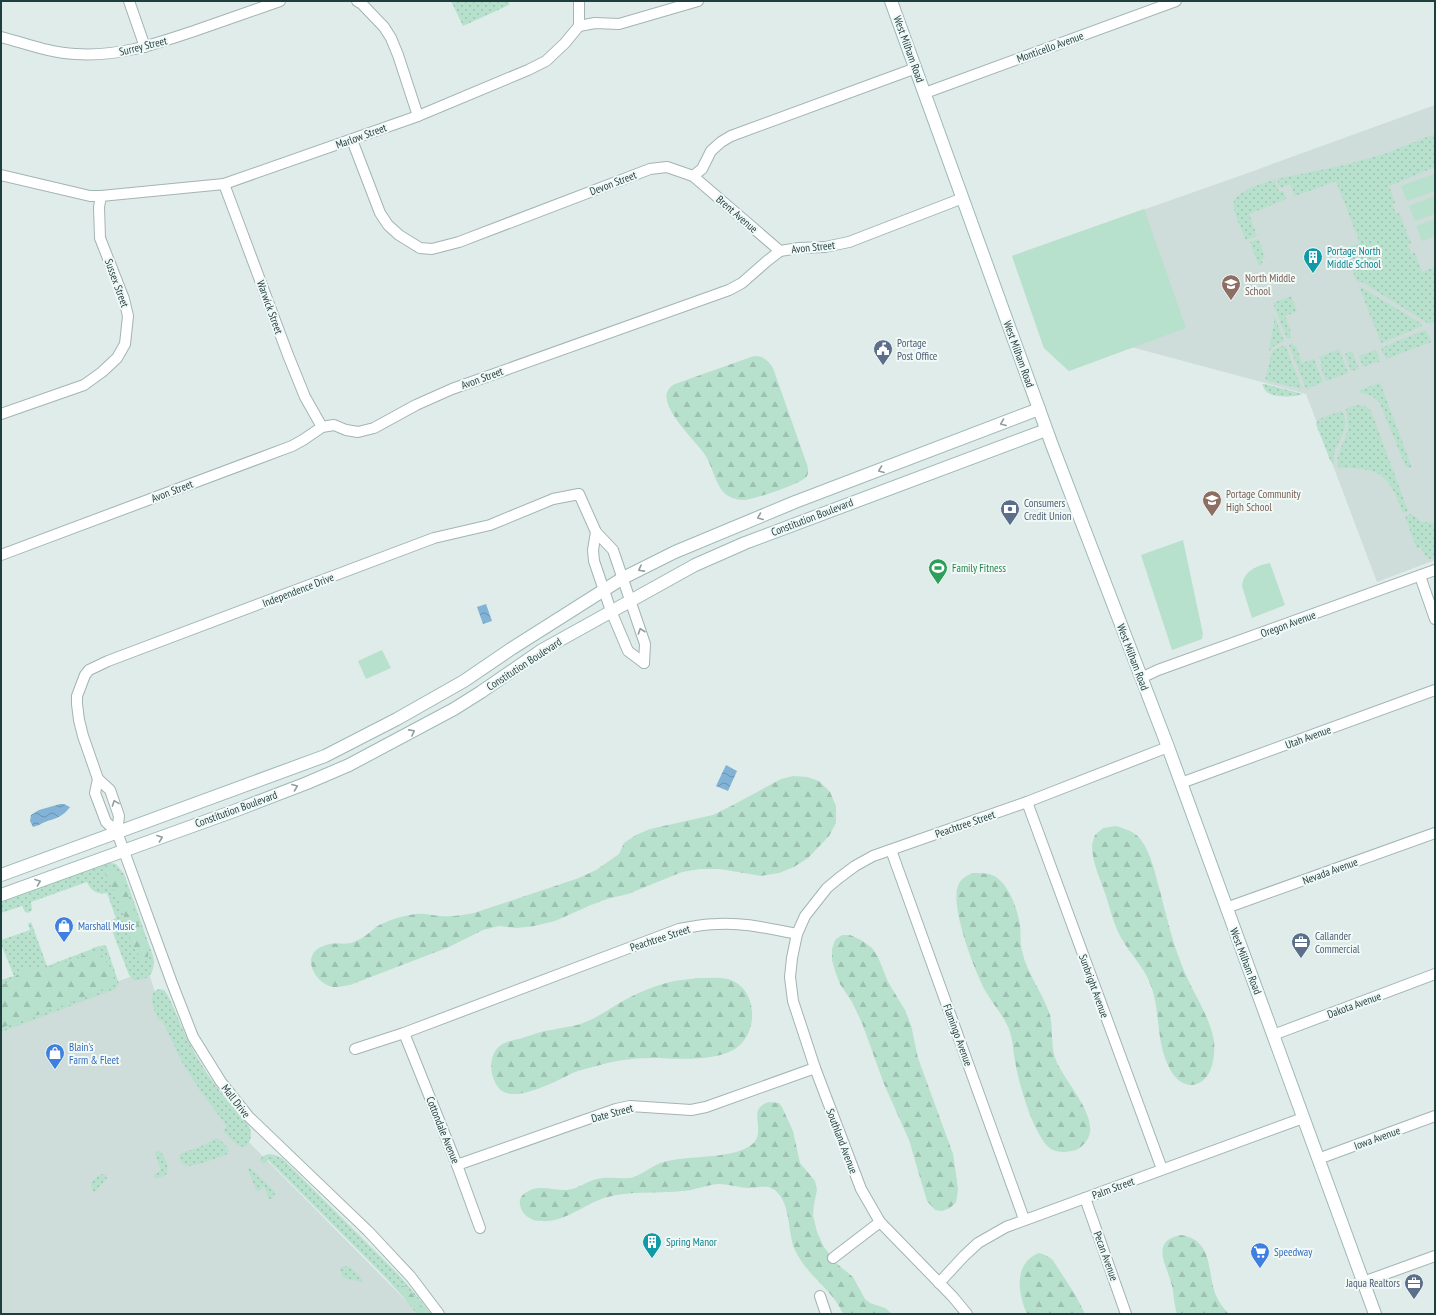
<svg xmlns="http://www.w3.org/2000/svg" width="1436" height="1315" viewBox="0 0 1436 1315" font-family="'PT Sans Narrow',sans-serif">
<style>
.built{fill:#cedcda}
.grass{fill:url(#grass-dots)}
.forest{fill:url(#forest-firs)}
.park{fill:#b7e0cd}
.water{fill:url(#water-waves)}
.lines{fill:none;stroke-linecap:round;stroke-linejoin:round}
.street-casing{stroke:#a2b4b3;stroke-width:12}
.secondary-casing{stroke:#9db9b6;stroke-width:14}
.street{stroke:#fff;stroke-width:10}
.secondary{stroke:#fff;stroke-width:12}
.oneway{stroke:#8f9e9e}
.labels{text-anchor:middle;stroke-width:4;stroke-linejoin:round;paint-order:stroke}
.street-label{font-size:11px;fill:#1f3e3e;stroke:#f1f9f7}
.culture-label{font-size:11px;fill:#0d838f;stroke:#f1f9f7;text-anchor:start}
.education-label{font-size:11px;fill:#785e54;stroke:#f1f9f7;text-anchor:start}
.service-label{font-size:11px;fill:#4e5e75;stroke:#f1f9f7;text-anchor:start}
.leisure-label{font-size:11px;fill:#27864d;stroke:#f1f9f7;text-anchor:start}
.shop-label{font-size:11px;fill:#366cbe;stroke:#f1f9f7;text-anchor:start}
</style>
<defs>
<pattern id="grass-dots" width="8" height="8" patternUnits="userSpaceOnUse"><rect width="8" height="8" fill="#b7e0cd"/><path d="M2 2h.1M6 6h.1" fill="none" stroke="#9dc1b1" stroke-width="1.8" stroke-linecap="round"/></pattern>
<pattern id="forest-firs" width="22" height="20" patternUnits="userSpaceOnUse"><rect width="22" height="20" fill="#b7e0cd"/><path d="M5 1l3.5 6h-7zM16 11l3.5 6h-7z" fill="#9dc1b1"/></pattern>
<pattern id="water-waves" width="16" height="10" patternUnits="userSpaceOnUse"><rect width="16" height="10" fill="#82b3d7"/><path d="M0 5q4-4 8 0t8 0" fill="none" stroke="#6a93b0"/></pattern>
</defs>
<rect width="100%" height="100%" fill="#e0ecea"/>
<g class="built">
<path d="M1435,105V560L1377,582L1306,394L1131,347L1069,371L1044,348L1012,256L1231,179Z"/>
<path d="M148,970L161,1011L228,1121L419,1314H1V1026Z"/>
</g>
<g class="grass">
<path d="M451,1H509V5L463,26Z"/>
<path d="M1435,134V167L1389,186L1395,203L1392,204L1396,214L1399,213L1411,243L1408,245L1411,254L1415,253L1422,272L1435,267V321L1429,324L1362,282H1357L1345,249L1360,243L1336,181L1295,196L1290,184L1280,188L1277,179L1345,165L1387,153Z"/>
<path d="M1275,180L1279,192L1283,191L1286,199L1249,214L1257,236L1246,240C1243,232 1231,209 1234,201C1238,191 1264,182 1275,180Z"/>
<path d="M1259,239L1265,258L1261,259L1263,264L1259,266L1250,242Z"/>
<path d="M1359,286L1422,324V326L1381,343Z"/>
<path d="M1291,296L1297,311L1285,316L1291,333L1290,334L1291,337L1287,339L1273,303Z"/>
<path d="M1274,315L1284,341L1274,346L1269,351L1274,324Z"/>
<path d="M1425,330L1427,332L1431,342L1386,359L1381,348Z"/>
<path d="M1293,343L1294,346H1296L1302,363L1314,359L1323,382L1306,389L1289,345Z"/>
<path d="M1285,345L1302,389L1265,380L1272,352L1275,349Z"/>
<path d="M1339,349L1348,373L1326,381L1320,364L1322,363L1319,357Z"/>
<path d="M1376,350L1380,361L1363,367L1359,356Z"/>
<path d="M1352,351L1359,369L1351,371L1345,354Z"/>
<path d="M1380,383L1412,468H1408L1405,465L1380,403L1372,396L1359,392L1360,390Z"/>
<path d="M1262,384H1265L1303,394C1294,397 1272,399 1265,390C1264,388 1263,386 1262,384Z"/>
<path d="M1356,405L1365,406L1371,411L1408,511L1403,513C1389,474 1380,467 1339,468L1337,460L1338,456L1348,430V424L1346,409Z"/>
<path d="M1341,411C1353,423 1337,442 1334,454C1334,457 1334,461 1333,464L1330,460L1316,424L1319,419Z"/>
<path d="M1411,514L1422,522L1435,523V558L1429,559L1425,556L1421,547L1417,549L1405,516Z"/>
<path d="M107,862L116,864L124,874L153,956C156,970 150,982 134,980L129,975L110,925V921L116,918L107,893C97,895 91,891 87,882L31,902L32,910L28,913L25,912L22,906L1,913V900Z"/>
<path d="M31,922L47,966L92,949V948L105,945L107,948L119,984L115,989L1,1032V980L14,976L1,944V940L30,930L28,924Z"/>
<path d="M159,989L164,990C172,1000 179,1022 185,1034C195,1055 208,1076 222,1094C230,1105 241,1114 248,1125C251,1129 252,1135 250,1140C244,1157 229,1137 223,1130L227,1126L202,1093L183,1064L162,1020L159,1021C155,1011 145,994 159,989Z"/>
<path d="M216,1138C221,1140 227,1146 229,1151L226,1155C217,1157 192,1169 184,1165C181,1163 180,1160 179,1157L180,1154L204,1145Z"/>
<path d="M156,1151H159C165,1155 170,1168 166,1175L159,1178H155L154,1176L155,1174L161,1170L155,1154Z"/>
<path d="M269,1154L275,1155L282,1158L397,1273L417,1296L431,1314H417L404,1298L384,1276L268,1160L262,1164L260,1160L263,1156Z"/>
<path d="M247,1167L250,1168L275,1192V1194L271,1199H269L264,1186L259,1191L256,1190Z"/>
<path d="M101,1174L106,1175L107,1178L94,1193L91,1186V1182Z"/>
<path d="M343,1266L350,1267L362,1279V1282L343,1278L340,1269Z"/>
</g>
<g class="forest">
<path d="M754,356C763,356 768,360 773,368L806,462C808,466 809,472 807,476C802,484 754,499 745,500C740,500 734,499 730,497C715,489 714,468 705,455C696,440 647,398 675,384Z"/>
<path d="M793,776L807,777L819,781L830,792L836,806V823L829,836L808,858L794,867L779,873L761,876L720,869H700L682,872L628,894L607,899L591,905L555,921L534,926L517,928L499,926L483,930L449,947L350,985C343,986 334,989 327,985C312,978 303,955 321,947C335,940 345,947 356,941C364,938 370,932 376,927C386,921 399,917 410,915C421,912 430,915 441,916C452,917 463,915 474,913L579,878L596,870L619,854L624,843L636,835L650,829L713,815L733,805L781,779Z"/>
<path d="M1116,826C1125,829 1135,831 1141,840C1152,855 1155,874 1160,891C1166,915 1172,940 1181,963C1190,989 1209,1013 1214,1041C1215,1050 1214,1062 1210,1071C1201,1090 1181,1089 1171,1071C1154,1042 1162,1009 1149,981C1143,966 1131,955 1123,941C1114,927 1111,911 1106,896C1101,880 1092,863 1092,846C1092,843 1094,838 1095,835L1103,828Z"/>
<path d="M112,868L117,870L121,877L147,946L148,952V958L144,961L141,959L131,942L119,898L107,880L106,873L108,870Z"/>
<path d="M972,873C979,873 986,873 992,875C1008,881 1018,910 1020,925C1021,934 1020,943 1022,951C1027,974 1043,993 1050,1015C1053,1027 1051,1041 1054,1054C1059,1079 1107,1120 1084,1144C1081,1147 1079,1149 1076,1150C1069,1152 1060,1153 1053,1150C1035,1142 1018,1081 1015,1061C1013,1051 1013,1041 1010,1032C1005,1017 994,1006 986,992C975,972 950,908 958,886C960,879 967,876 972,873Z"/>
<path d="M842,935H850L861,940L872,948L878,957L888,982L905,1010L911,1025L918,1058L953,1154L956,1174L958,1190L956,1202L950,1208L942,1211L935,1210L927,1201L909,1140L884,1084L862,1023L852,1002L840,984L835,971L832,960V949L835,940Z"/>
<path d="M96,951L100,953C106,963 120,974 110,986L77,1000L1,1028V985L11,981L24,968L33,967L45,968L76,959L90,952Z"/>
<path d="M697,978C707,978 718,977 728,979C760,988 760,1040 729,1052C704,1062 677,1058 651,1058C632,1058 612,1061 593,1067C587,1068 581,1070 575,1072C559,1079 512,1107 498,1087C489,1075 488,1054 501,1045C507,1041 515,1040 522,1038C532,1035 541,1031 552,1030C562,1027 575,1027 585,1022C599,1017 610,1008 623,1001C635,994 650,988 663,984C674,980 686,980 697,978Z"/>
<path d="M769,1102L779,1103L782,1107L793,1131L800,1163L815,1181L817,1190L814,1204L813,1215L817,1232L824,1247L836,1263L853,1277L865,1299L870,1303L885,1308L892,1314H843C833,1290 809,1277 797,1254C786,1235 793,1206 775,1190C773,1189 770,1188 769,1187C762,1186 754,1188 747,1188C737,1187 728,1184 718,1184C706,1185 695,1190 683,1191C657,1194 630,1190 604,1198C583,1205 564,1223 541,1221C531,1221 522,1215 520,1205C519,1199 521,1196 525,1193C538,1183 553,1191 567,1190C578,1189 587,1181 597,1179C608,1176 619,1179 630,1178C637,1177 643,1172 649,1169C656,1164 664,1161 673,1160C694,1156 731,1158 750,1146C770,1132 744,1109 769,1102Z"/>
<path d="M1181,1235C1213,1240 1207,1270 1215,1293C1218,1301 1223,1308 1229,1314H1177C1174,1305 1174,1295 1172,1286C1167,1265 1149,1241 1181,1235Z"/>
<path d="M1039,1253L1045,1255L1052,1259L1076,1296L1085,1314H1027C1018,1294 1013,1263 1039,1253Z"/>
<path d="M403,1286L407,1287L427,1314H419L400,1291V1287Z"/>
</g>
<g class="park">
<path d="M1434,174L1435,177V191L1407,201L1401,186Z"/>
<path d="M1435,196V214L1415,221L1409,206Z"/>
<path d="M1144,209L1186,328L1069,371L1044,348L1012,256Z"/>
<path d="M1435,219V236L1422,241L1416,226Z"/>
<path d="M1183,540L1203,634L1202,639L1172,650L1141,555Z"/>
<path d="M1270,563L1285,605L1252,618L1242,586C1243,571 1258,565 1270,563Z"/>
<path d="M382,650L391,668L366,679L358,661Z"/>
</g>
<g class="water">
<path d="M486,604L492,621L483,624L477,607Z"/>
<path d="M726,765L737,771L728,791L716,786Z"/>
<path d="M60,804H64L70,807C63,817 56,818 45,822C40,824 38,826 33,827L30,821L31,815L39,810Z"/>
</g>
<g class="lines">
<defs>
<g id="street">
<path d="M129,1L145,47"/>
<path d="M357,1L362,4L384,27L391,38L398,55L418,116"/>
<path d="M579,1V26"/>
<path d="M1,37C25,43 50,53 75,54C120,57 155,44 197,30C225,20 252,11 280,1"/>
<path d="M925,93L1176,1"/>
<path d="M352,140L380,213L388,225L399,235L420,248L432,249L459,242L650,169L667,167L693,176L702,169L711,151L721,142L731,136L916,68"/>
<path d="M1,175L90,196H101L224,184L418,116L528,70L546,61L565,43L579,26L595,23L619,24L698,1"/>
<path d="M693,176L780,251"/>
<path d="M224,184L288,355L305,397L322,427"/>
<path d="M1,414L84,385L102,372L117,358L125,344L128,316L124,299L100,238L99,207L101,196"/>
<path d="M596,532L593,550L594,561L611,611L628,651L644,663"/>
<path d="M1,555L292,446L303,440L322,427L334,425L346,430L358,432L374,428L416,405L452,389L729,290L742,283L767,261L780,251L799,248L825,247L849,242L963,198"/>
<path d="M1420,576L1435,619"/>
<path d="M1141,678L1158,670L1435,570"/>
<path d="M98,779L110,790L119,816L117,832"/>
<path d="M1181,783L1435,690"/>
<path d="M1027,802L1162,1169"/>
<path d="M891,850L1024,1219"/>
<path d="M1226,908L1435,833"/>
<path d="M404,1033L457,1165L480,1228"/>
<path d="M1273,1035L1435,974"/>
<path d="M355,1049L404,1033L679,929C692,927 704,924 717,924C744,922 770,929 797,934"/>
<path d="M1318,1159L1435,1116"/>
<path d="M457,1165L616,1109L630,1106L691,1110L706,1107L815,1068"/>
<path d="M1085,1198L1126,1314"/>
<path d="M833,1258L880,1222"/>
<path d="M1363,1282L1435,1256"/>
<path d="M939,1283L964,1256L978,1243L1006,1227L1303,1118"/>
<path d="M820,1296L826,1314"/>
<path d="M439,1314L411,1277L368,1231L249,1117L221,1082L193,1037L172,983L117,832L106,822L95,793L98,779L83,736L79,720L77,704V696L85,675L89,670L108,661L434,538L490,525L553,499L579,494L596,532L613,550L645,644L644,663"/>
<path d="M967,1314L953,1297L880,1222L861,1189L815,1068L793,1001L790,977L792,958L797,934L805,916L827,888L839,878L855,866L873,856L1027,802L1168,747"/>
</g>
<g id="secondary">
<path d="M891,1L1052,445L1168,747L1375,1314"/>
<path d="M1,875L325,756L397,719L464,681L511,649L623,578L675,552L795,502L1039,409"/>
<path d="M1,895L234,811L307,783L349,765L454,709L481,692L542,650L695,565L745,543L1046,430"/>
</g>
</defs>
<use href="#street" class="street-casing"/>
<use href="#secondary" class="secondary-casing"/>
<use href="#street" class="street"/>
<use href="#secondary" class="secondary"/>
</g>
<defs><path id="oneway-chevron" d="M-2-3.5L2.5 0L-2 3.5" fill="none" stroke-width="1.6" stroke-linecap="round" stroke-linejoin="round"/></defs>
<g class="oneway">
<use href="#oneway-chevron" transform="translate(1003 423) rotate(159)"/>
<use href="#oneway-chevron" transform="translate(881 470) rotate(159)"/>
<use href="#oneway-chevron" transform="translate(760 517) rotate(158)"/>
<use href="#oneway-chevron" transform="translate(641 569) rotate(152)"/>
<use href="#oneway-chevron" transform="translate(641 631) rotate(-109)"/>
<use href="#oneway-chevron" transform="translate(412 732) rotate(-28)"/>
<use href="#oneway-chevron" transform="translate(295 787) rotate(-21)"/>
<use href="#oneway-chevron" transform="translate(115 803) rotate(-110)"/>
<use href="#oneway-chevron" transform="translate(160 838) rotate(-20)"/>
<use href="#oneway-chevron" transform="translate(38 882) rotate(-20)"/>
</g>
<defs>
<symbol id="building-pin" viewBox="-11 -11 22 30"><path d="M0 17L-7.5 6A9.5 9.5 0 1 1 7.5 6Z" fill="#0f9aa8" stroke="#f1f9f7"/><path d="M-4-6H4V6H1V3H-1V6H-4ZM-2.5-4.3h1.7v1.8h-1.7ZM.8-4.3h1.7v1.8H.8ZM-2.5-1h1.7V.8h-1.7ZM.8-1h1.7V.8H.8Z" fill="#fff"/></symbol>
<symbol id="school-pin" viewBox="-11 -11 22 30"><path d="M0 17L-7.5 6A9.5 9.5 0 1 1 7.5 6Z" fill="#8d6e63" stroke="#f1f9f7"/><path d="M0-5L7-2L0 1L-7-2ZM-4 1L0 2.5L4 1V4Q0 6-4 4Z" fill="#fff"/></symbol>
<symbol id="civic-pin" viewBox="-11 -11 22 30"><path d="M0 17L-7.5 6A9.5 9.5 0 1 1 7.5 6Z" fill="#5c6f8a" stroke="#f1f9f7"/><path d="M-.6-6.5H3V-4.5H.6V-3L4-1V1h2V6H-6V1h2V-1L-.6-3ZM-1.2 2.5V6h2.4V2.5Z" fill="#fff"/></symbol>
<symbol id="bank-pin" viewBox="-11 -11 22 30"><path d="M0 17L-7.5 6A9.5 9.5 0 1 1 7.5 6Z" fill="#5c6f8a" stroke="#f1f9f7"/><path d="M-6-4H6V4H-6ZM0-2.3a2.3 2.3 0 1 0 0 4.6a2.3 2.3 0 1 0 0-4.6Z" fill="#fff"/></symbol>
<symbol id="stadium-pin" viewBox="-11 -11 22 30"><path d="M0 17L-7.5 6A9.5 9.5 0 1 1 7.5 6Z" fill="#2e9e5b" stroke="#f1f9f7"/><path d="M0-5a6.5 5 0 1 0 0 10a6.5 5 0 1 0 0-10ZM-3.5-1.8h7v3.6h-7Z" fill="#fff"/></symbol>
<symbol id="shop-pin" viewBox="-11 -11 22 30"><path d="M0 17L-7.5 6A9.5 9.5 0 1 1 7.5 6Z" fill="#3f7fe0" stroke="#f1f9f7"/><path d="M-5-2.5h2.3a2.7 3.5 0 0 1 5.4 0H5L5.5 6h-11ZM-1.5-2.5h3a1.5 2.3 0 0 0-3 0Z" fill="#fff"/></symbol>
<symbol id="office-pin" viewBox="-11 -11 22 30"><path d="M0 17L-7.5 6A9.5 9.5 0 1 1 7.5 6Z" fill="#5c6f8a" stroke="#f1f9f7"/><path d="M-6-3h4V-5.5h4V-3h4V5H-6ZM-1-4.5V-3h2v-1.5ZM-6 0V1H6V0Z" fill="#fff"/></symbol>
<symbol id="supermarket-pin" viewBox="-11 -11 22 30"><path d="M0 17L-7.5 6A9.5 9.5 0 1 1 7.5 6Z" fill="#3f7fe0" stroke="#f1f9f7"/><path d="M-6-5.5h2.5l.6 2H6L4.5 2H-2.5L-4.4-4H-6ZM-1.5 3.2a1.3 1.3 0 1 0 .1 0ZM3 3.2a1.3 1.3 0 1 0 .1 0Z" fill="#fff"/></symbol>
</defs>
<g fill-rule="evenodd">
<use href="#building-pin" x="1302" y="246" width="22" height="30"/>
<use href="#school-pin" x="1220" y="273" width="22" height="30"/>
<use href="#civic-pin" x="872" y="338" width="22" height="30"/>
<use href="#school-pin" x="1201" y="489" width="22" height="30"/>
<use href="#bank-pin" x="999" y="498" width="22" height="30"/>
<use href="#stadium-pin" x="927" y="557" width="22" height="30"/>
<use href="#shop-pin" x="53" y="915" width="22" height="30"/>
<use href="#office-pin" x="1290" y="931" width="22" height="30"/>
<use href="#shop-pin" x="44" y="1042" width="22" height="30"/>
<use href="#building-pin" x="641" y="1231" width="22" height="30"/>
<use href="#supermarket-pin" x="1249" y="1241" width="22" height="30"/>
<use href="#office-pin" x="1403" y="1272" width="22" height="30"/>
</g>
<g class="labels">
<g class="street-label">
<text transform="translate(143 46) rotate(-14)" y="4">Surrey Street</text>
<text transform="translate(1050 47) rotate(-20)" y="4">Monticello Avenue</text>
<text transform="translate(909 49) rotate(70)" y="4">West Milham Road</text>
<text transform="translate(361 136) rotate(-20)" y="4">Marlow Street</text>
<text transform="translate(613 183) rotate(-21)" y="4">Devon Street</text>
<text transform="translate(737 214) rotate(41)" y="4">Brent Avenue</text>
<text transform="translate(813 247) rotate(-6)" y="4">Avon Street</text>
<text transform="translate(117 283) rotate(70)" y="4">Sussex Street</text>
<text transform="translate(270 307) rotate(70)" y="4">Warwick Street</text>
<text transform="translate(1019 354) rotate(70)" y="4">West Milham Road</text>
<text transform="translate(482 378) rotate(-20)" y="4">Avon Street</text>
<text transform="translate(172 491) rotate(-21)" y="4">Avon Street</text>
<text transform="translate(812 517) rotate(-21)" y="4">Constitution Boulevard</text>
<text transform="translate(298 590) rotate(-21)" y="4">Independence Drive</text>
<text transform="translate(1288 624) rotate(-20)" y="4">Oregon Avenue</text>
<text transform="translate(1133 657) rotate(69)" y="4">West Milham Road</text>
<text transform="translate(524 664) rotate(-33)" y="4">Constitution Boulevard</text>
<text transform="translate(1308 737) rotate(-20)" y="4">Utah Avenue</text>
<text transform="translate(236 809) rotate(-20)" y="4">Constitution Boulevard</text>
<text transform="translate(965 824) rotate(-19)" y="4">Peachtree Street</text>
<text transform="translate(1330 871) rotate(-20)" y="4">Nevada Avenue</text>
<text transform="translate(660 938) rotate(-18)" y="4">Peachtree Street</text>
<text transform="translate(1246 961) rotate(69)" y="4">West Milham Road</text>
<text transform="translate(1094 986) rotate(70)" y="4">Sunbright Avenue</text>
<text transform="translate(1354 1005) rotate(-20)" y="4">Dakota Avenue</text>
<text transform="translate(958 1035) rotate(70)" y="4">Flamingo Avenue</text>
<text transform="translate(236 1101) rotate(52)" y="4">Mall Drive</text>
<text transform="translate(612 1113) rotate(-15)" y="4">Date Street</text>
<text transform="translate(443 1130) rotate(68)" y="4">Cottondale Avenue</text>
<text transform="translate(1377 1138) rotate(-20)" y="4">Iowa Avenue</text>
<text transform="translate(842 1141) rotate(69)" y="4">Southland Avenue</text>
<text transform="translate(1113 1188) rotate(-20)" y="4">Palm Street</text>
<text transform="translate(1106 1256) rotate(70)" y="4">Pecan Avenue</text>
</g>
<g class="culture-label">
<text x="1327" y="255">Portage North<tspan x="1327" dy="13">Middle School</tspan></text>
<text x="666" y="1246">Spring Manor</text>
</g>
<g class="education-label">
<text x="1245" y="282">North Middle<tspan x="1245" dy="13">School</tspan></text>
<text x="1226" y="498">Portage Community<tspan x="1226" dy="13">High School</tspan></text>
</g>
<g class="service-label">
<text x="897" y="347">Portage<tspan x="897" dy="13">Post Office</tspan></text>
<text x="1024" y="507">Consumers<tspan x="1024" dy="13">Credit Union</tspan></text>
<text x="1315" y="940">Callander<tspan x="1315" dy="13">Commercial</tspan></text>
<text x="1400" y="1287" text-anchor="end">Jaqua Realtors</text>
</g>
<g class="leisure-label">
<text x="952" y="572">Family Fitness</text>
</g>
<g class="shop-label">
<text x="78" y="930">Marshall Music</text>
<text x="69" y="1051">Blain's<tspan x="69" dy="13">Farm &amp; Fleet</tspan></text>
<text x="1274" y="1256">Speedway</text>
</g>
</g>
<rect width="1436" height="1315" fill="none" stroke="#1f3e3e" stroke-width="4"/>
</svg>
